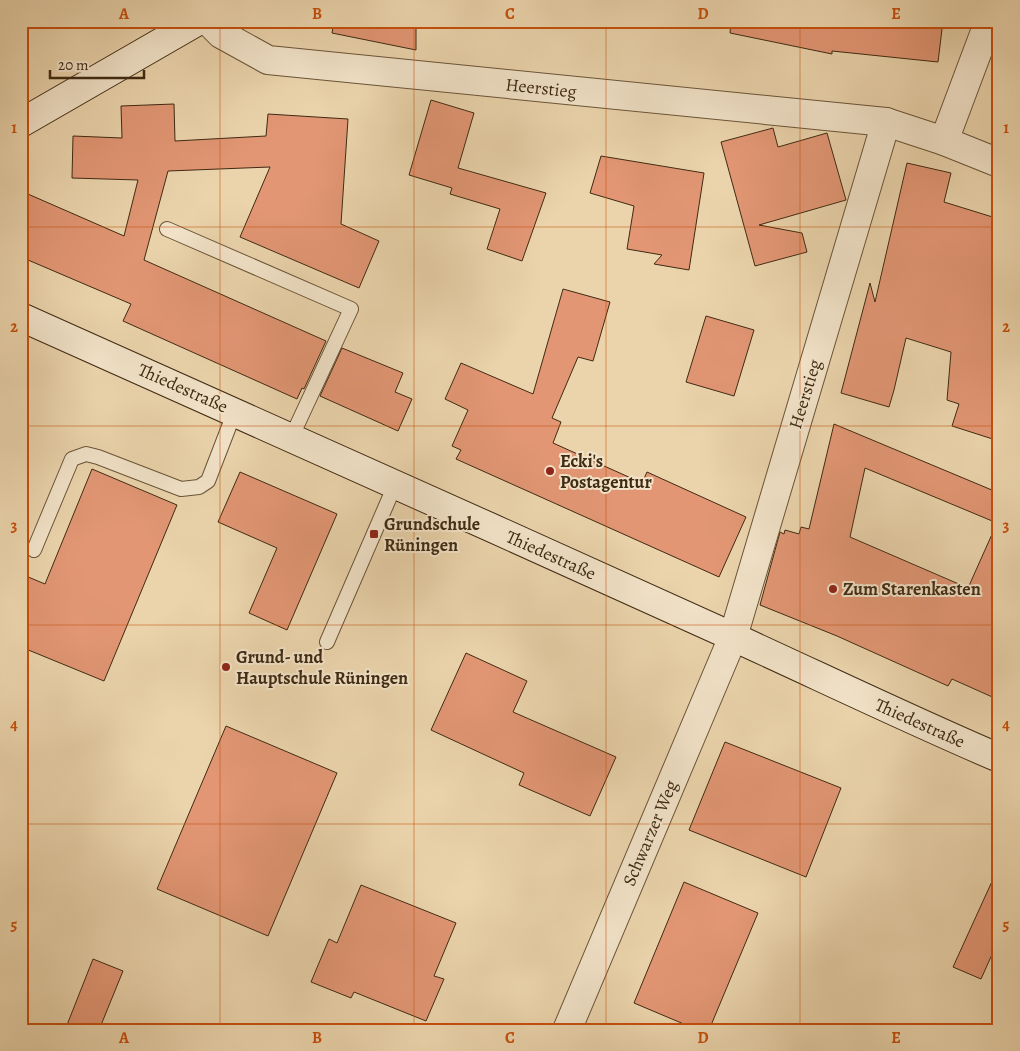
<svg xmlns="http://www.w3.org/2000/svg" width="1020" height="1051" viewBox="0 0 1020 1051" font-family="Alegreya,serif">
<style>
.building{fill:#e29674;stroke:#3f2a12;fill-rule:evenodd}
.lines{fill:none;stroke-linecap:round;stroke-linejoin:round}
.lane-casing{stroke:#6a5438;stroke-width:16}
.street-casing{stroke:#6a5438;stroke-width:30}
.secondary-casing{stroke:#3f2a12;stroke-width:30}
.lane{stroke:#f2e3c9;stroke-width:14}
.street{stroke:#f2e3c9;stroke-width:28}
.secondary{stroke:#f2e3c9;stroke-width:28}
.grid{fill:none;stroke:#c6500d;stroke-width:1;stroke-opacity:0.55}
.poi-dot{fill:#8f2418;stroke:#f2e3c9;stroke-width:2}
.labels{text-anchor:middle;stroke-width:4;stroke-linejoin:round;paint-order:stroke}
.street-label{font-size:18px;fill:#3f2a12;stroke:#f2e3c9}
.poi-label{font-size:18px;font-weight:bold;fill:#3f2a12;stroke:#f2e3c9;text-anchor:start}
.neatline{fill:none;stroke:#c6500d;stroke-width:2}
.grid-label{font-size:16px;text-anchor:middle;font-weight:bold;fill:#c6500d}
</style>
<rect width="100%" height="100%" fill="#ebd4ac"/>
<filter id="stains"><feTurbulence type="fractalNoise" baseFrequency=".004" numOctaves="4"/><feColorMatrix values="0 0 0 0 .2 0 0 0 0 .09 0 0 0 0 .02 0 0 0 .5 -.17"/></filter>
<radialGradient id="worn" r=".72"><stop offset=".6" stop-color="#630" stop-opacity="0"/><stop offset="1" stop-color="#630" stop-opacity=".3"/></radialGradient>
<g class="building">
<path d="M334,21H416V50L332,33Z"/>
<path d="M731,21H943L938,62L832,51V54L730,33Z"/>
<path d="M431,100L474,113L458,168L546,193L522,261L487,249L500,209L450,194L452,188L409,175Z"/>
<path d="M174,104L175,141L266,136L268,114L348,119L341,224L379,241L359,288L240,237L270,167L168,171L144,260L326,341L304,389L302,388L297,399L123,321L131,304L21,257V191L124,236L138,180L72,178L73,136L122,138L121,106Z"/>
<path d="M773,128L778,147L827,133L846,200L759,225L802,233L807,252L755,266L721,142Z"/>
<path d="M601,156L704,173L689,270L654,264L662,255L627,249L634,206L590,193Z"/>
<path d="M907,163L951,173L944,202L999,219V441L952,426L959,404L947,400L951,352L906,338L894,390L889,407L841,393L870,283L875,302Z"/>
<path d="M563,289L610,302L593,361L578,357L552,418L561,422L553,443L642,483L647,472L746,517L719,577L456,459L461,450L452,446L468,410L445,399L461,363L533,394Z"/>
<path d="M706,316L754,330L734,396L686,382Z"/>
<path d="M342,348L403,373L395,392L412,399L398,431L320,396Z"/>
<path d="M834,424L999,493V700L952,679L948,686L837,636L760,605L780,532L784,534L785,530L799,534L801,527L809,529ZM865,468L997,523L968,588L850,537Z"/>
<path d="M92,469L177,505L104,681L21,647V574L45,584Z"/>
<path d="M240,472L337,514L287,630L249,613L277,548L218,522Z"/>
<path d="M466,653L527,681L513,712L616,757L590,816L519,785L524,773L431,730Z"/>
<path d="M226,726L337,773L268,936L157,889Z"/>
<path d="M725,742L841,788L806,877L689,830Z"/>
<path d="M999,866V939L981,979L953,967Z"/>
<path d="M684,882L758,913L709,1030H698L634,1003Z"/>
<path d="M361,885L456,923L434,976L444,979L426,1021L354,992L351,998L311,982L329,939L337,943Z"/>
<path d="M93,959L123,971L99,1030H65Z"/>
</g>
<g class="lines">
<defs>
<g id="lane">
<path d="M167,229L351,309L292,436"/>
<path d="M34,550L72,459L86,454L98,457L181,489L199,487L208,481L235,411"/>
<path d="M327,642L395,485"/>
</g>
<g id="street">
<path d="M208,21L221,34L268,60L886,122L944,141L999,163"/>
<path d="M944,141L989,21"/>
<path d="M567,1030L733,637L886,122"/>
</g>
<g id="secondary">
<path d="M21,123L198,21"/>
<path d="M21,317C258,421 493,529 729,635C819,676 908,719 999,758"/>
</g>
</defs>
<use href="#lane" class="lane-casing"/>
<use href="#street" class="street-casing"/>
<use href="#secondary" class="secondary-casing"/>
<use href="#lane" class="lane"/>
<use href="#street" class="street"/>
<use href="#secondary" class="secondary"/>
</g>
<path class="grid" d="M220,21V1030M414,21V1030M606,21V1030M800,21V1030M21,227H999M21,426H999M21,625H999M21,824H999"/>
<g class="poi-dot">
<circle cx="550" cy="471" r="5"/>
<rect x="369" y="529" width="10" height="10" rx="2.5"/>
<circle cx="833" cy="589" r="5"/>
<circle cx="226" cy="667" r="5"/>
</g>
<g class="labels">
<g class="street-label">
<text transform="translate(541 88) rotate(6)" y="6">Heerstieg</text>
<text transform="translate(183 388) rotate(24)" y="6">Thiedestraße</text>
<text transform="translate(805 394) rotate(-73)" y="6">Heerstieg</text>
<text transform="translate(551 555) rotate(24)" y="6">Thiedestraße</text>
<text transform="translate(920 723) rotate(24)" y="6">Thiedestraße</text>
<text transform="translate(650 833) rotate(-67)" y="6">Schwarzer Weg</text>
</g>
<g class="poi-label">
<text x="560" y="467">Ecki's<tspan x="560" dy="21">Postagentur</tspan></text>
<text x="384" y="530">Grundschule<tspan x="384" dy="21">Rüningen</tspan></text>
<text x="843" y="595">Zum Starenkasten</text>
<text x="236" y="663">Grund- und<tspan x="236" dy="21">Hauptschule Rüningen</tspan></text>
</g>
</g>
<rect width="1020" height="1051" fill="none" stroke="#ebd4ac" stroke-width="55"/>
<path d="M50 70v8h94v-8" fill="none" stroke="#3f2a12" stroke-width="2.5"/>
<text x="58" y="70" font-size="15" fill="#3f2a12" stroke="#f2e3c9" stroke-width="4" paint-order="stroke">20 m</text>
<rect x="28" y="28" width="964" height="996" class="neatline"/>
<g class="grid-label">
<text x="124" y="19">A</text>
<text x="317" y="19">B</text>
<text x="510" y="19">C</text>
<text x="703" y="19">D</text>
<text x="896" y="19">E</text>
<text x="14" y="133">1</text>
<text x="1006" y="133">1</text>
<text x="14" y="332">2</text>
<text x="1006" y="332">2</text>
<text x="14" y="531">3</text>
<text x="1006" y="531">3</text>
<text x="14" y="730">4</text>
<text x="1006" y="730">4</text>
<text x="14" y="930">5</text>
<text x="1006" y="930">5</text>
<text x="124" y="1043">A</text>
<text x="317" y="1043">B</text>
<text x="510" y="1043">C</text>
<text x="703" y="1043">D</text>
<text x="896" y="1043">E</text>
</g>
<rect width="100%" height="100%" filter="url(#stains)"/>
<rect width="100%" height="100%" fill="url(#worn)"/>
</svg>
